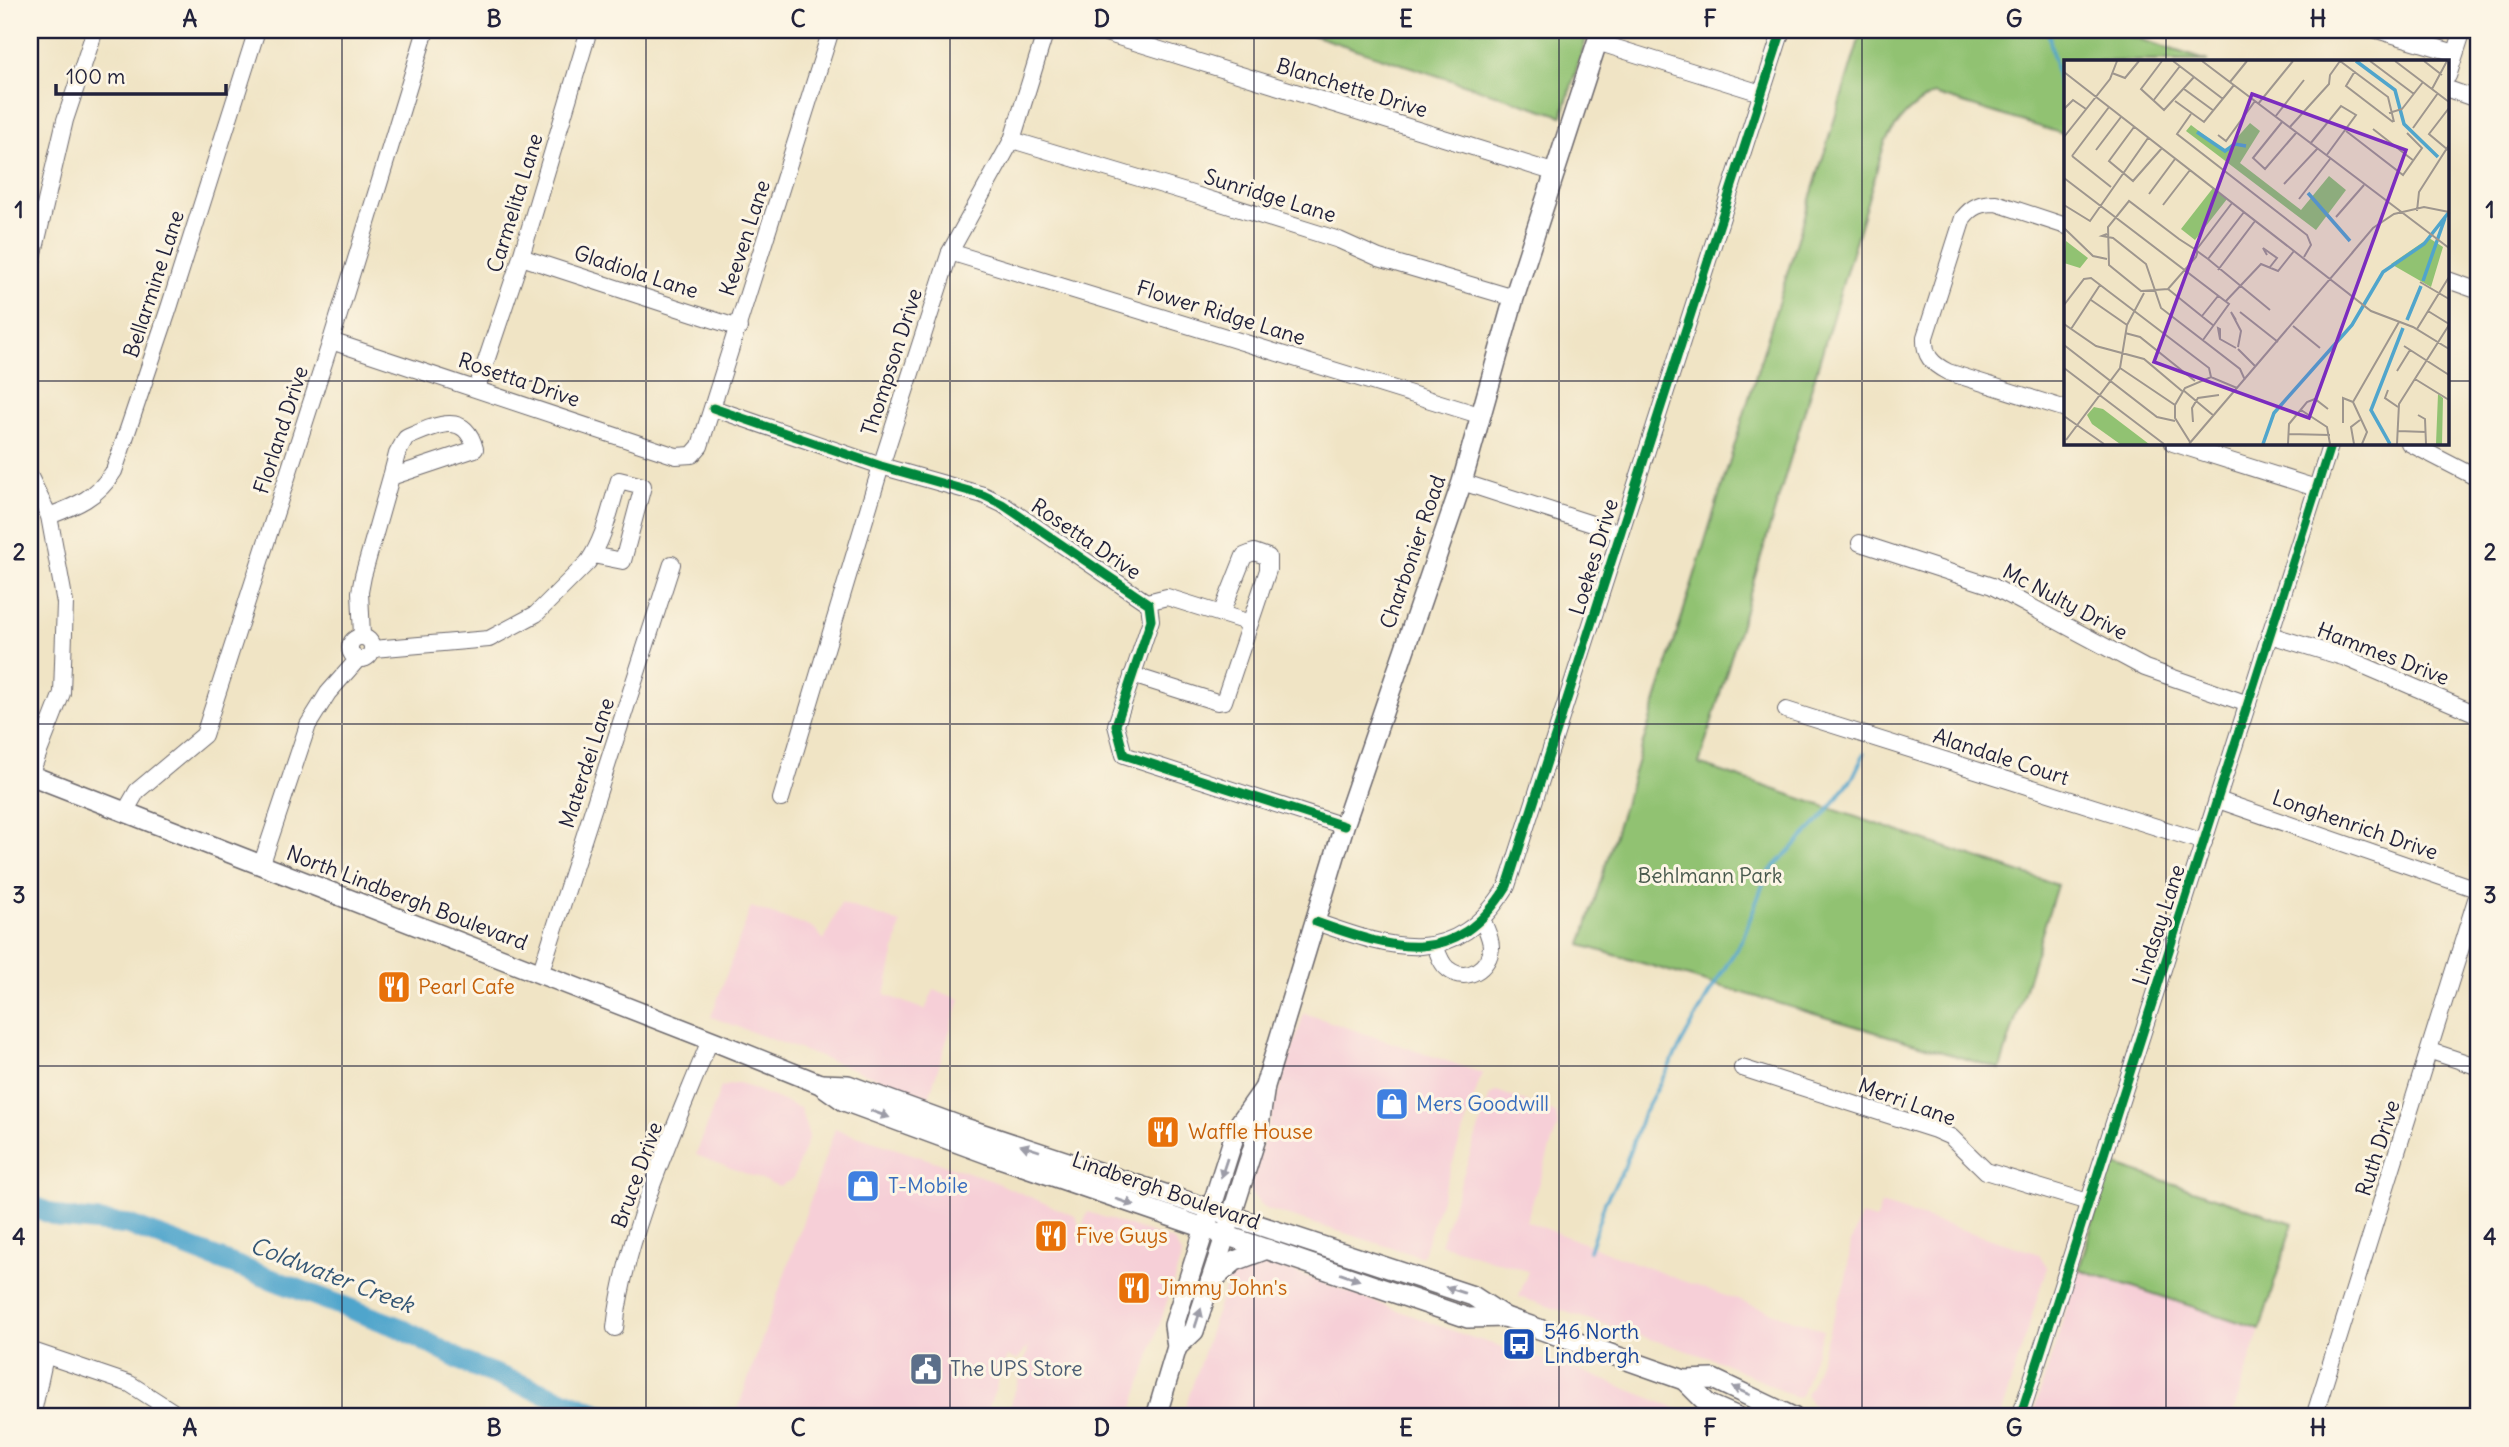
<svg xmlns="http://www.w3.org/2000/svg" width="2509" height="1447" viewBox="0 0 2509 1447" font-family="Delius,sans-serif">
<style>
.built{fill:#f6cfd7}
.green{fill:#91c272;stroke:#5a7256;stroke-width:2}
.lines{fill:none;stroke-linecap:round;stroke-linejoin:round}
.stream{stroke:#50a5cc;stroke-width:3.5}
.river{stroke:#50a5cc;stroke-width:21}
.minor-casing{stroke:#6a666b;stroke-width:18}
.major-casing{stroke:#6a666b;stroke-width:22}
.minor{stroke:#fff;stroke-width:16}
.major{stroke:#fff;stroke-width:19}
.cycleway-casing{stroke:#fcf5e5;stroke-width:13}
.cycleway{stroke:#00873e;stroke-width:9}
.oneway{fill:#9c9ca7}
.grid{fill:none;stroke:#22223b;stroke-width:2;stroke-opacity:0.55}
.labels{text-anchor:middle;stroke-width:6;stroke-linejoin:round;paint-order:stroke}
.street-label{font-size:21px;fill:#22223b;stroke:#fcf5e5}
.park-label{font-size:21px;fill:#495a4e;stroke:#fcf5e5}
.food-label{font-size:21px;fill:#c56008;stroke:#fcf5e5;text-anchor:start}
.shop-label{font-size:21px;fill:#366cbe;stroke:#fcf5e5;text-anchor:start}
.transit-label{font-size:21px;fill:#164399;stroke:#fcf5e5;text-anchor:start}
.service-label{font-size:21px;fill:#4e5e75;stroke:#fcf5e5;text-anchor:start}
.water-label{font-size:23px;font-style:italic;fill:#345675;stroke:#fcf5e5}
.inset-river{fill:none;stroke:#50a5cc;stroke-width:3.5}
.inset-road{fill:none;stroke:#9e968e;stroke-width:2}
.view{fill:#7b2cbf;fill-opacity:0.15;stroke:#7b2cbf;stroke-width:3.5}
.inset-edge{fill:none;stroke:#22223b;stroke-width:3.5}
.neatline{fill:none;stroke:#22223b;stroke-width:2.5}
.grid-label{font-size:23px;text-anchor:middle;font-weight:bold;fill:#22223b}
</style>
<rect width="100%" height="100%" fill="#fcf5e5"/>
<filter id="ink" filterUnits="userSpaceOnUse"><feTurbulence type="fractalNoise" baseFrequency=".0143" numOctaves="2"/><feDisplacementMap in="SourceGraphic" scale="14" xChannelSelector="R" yChannelSelector="G"/><feConvolveMatrix kernelMatrix="1 2 1 2 8 2 1 2 1" color-interpolation-filters="sRGB"/></filter>
<filter id="wash" filterUnits="userSpaceOnUse"><feTurbulence type="fractalNoise" baseFrequency=".00686" numOctaves="4" result="noise"/><feDisplacementMap in="SourceGraphic" scale="28" xChannelSelector="R" yChannelSelector="G"/><feGaussianBlur stdDeviation="1.57" result="paint"/><feColorMatrix in="noise" values="0 0 0 0 0 0 0 0 0 0 0 0 0 0 0 0 0 1.4 0 .05"/><feComposite in="paint" operator="in"/></filter>
<g filter="url(#wash)">
<rect width="100%" height="100%" fill="#f0e4c5"/>
<g class="built">
<path d="M841,903L901,923L885,995L925,1010L934,990L960,999L929,1097L711,1017L751,907L814,928L824,940Z"/>
<path d="M1304,1013L1482,1073L1422,1257L1266,1209L1251,1194V1179Z"/>
<path d="M739,1083L800,1108L809,1136L793,1179L779,1186L696,1155L721,1087Z"/>
<path d="M1497,1091L1556,1113L1558,1125L1526,1221L1680,1280L1823,1330L1802,1394L1797,1398L1722,1362L1519,1297L1528,1271L1440,1244L1490,1095Z"/>
<path d="M835,1129L983,1177L1075,1216L1081,1229L1088,1212L1174,1241L1182,1255L1130,1417H1012L1009,1410L1029,1346L1017,1360L1007,1357L985,1417H735Z"/>
<path d="M1881,1204L2039,1254L2047,1267L2000,1417H1836L1811,1404L1806,1394L1811,1386L1846,1279L1851,1242L1861,1216L1876,1220Z"/>
<path d="M1252,1263L1273,1264L1467,1336L1587,1373L1698,1417H1182L1227,1280L1237,1269Z"/>
<path d="M2079,1269L2260,1329L2232,1417H2032Z"/>
</g>
<g class="green">
<path d="M1297,30H1589L1562,116Z"/>
<path d="M1862,30H2111L2208,61H2066V135L1934,94C1910,106 1899,120 1885,142L1699,764L2057,885L2000,1069L1581,945Z"/>
<path d="M2110,1163L2293,1223L2260,1329L2079,1269Z"/>
</g>
<g class="lines">
<g class="stream">
<path d="M2048,30L2064,113"/>
<path d="M1589,1251L1605,1202L1624,1168L1642,1116L1707,997L1742,940L1767,874L1823,817L1853,777L1864,754"/>
</g>
<path class="river" d="M30,1205L61,1218L129,1225L398,1327L470,1365L608,1417"/>
</g>
</g>
<g filter="url(#ink)">
<g class="lines">
<defs>
<g id="minor">
<path d="M1002,30H1020"/>
<path d="M1096,30L1556,173"/>
<path d="M2377,30L2455,53"/>
<path d="M1597,42L1761,93"/>
<path d="M2448,76L2463,30"/>
<path d="M2448,89L2479,100"/>
<path d="M1012,140L1189,193L1339,240L1379,258L1514,298"/>
<path d="M2066,226L1996,203C1981,203 1972,206 1963,218L1925,337C1924,356 1932,364 1948,372L2066,409"/>
<path d="M950,252L1479,415"/>
<path d="M521,257L739,328"/>
<path d="M30,270L65,120L95,30"/>
<path d="M2448,280L2479,291"/>
<path d="M331,341L676,456L692,455L700,446L831,30"/>
<path d="M477,388L521,257L589,30"/>
<path d="M713,408L881,466L983,495L1002,504L1149,604L1151,620L1116,725L1124,755L1344,826"/>
<path d="M2173,443L2316,488"/>
<path d="M2409,443L2479,479"/>
<path d="M30,477L49,516L65,603L62,693L30,775"/>
<path d="M1462,482L1620,533"/>
<path d="M49,516C76,506 98,497 114,471L169,308L257,30"/>
<path d="M1860,543L1992,586L2145,668L2248,704"/>
<path d="M1147,602L1167,597L1250,623"/>
<path d="M2270,635L2346,658L2479,715"/>
<path d="M362,636L360,592L363,576L391,477L475,449C465,409 434,426 406,438L397,454L391,477"/>
<circle cx="361" cy="648" r="11"/>
<path d="M373,649L489,639L536,614L588,562C605,538 610,508 619,480L643,486L623,561L593,555"/>
<path d="M1132,675L1217,702L1224,701L1268,570V557L1254,552L1244,556L1221,614"/>
<path d="M1786,710L2204,842"/>
<path d="M781,799L881,466L950,252L1012,140L1046,30"/>
<path d="M2218,800L2479,890"/>
<path d="M125,812L137,791L204,735L331,341L426,30"/>
<path d="M261,866L308,725L328,693L358,659"/>
<path d="M1316,922C1395,950 1455,970 1507,886L1782,30"/>
<path d="M1435,945C1438,953 1441,964 1448,969C1466,984 1490,968 1491,947C1491,938 1486,929 1483,921"/>
<path d="M540,974L672,564"/>
<path d="M2431,1051L2479,1067"/>
<path d="M1742,1068L1935,1130L1951,1137L1986,1171L2088,1202"/>
<path d="M615,1328C625,1235 675,1128 710,1040"/>
<path d="M30,1350L130,1384L172,1411L173,1417"/>
<path d="M32,1417L45,1356"/>
<path d="M2020,1417L2331,443"/>
<path d="M2314,1417L2479,890"/>
</g>
<g id="major">
<path d="M30,775L721,1044L820,1084L844,1101L988,1154L1468,1318L1505,1317"/>
<path d="M821,1084L848,1085L965,1128L1473,1296L1505,1317L1684,1380L1713,1379L1793,1417"/>
<path d="M1210,1282L1235,1261L1267,1249"/>
<path d="M1177,1347L1194,1331L1220,1252L1258,1132L1265,1086L1344,826L1462,482L1514,298L1601,30"/>
<path d="M1684,1380L1708,1404L1738,1417"/>
<path d="M1156,1417L1177,1347L1174,1325L1233,1140L1239,1124L1263,1090"/>
</g>
</defs>
<use href="#minor" class="minor-casing"/>
<use href="#major" class="major-casing"/>
<use href="#minor" class="minor"/>
<use href="#major" class="major"/>
<defs>
<g id="cycleway">
<path d="M713,408L881,466L983,495L1002,504L1149,604L1151,620L1116,725L1124,755L1344,826"/>
<path d="M1316,922C1395,950 1455,970 1507,886L1782,30"/>
<path d="M2020,1417L2331,443"/>
</g>
</defs>
<use href="#cycleway" class="cycleway-casing"/>
<use href="#cycleway" class="cycleway"/>
</g>
<defs><path id="oneway-solid" d="M-6-.8H1V-3.2L6.5 0L1 3.2V.8H-6Z" transform="scale(1.75)"/></defs>
<g class="oneway">
<use href="#oneway-solid" transform="translate(880 1114) rotate(20)"/>
<use href="#oneway-solid" transform="translate(1030 1148) rotate(-162)"/>
<use href="#oneway-solid" transform="translate(1224 1168) rotate(108)"/>
<use href="#oneway-solid" transform="translate(1125 1202) rotate(19)"/>
<use href="#oneway-solid" transform="translate(1350 1277) rotate(19)"/>
<use href="#oneway-solid" transform="translate(1455 1290) rotate(-162)"/>
<use href="#oneway-solid" transform="translate(1198 1318) rotate(-72)"/>
<use href="#oneway-solid" transform="translate(1741 1391) rotate(-156)"/>
</g>
</g>
<path class="grid" d="M342,30V1417M646,30V1417M950,30V1417M1254,30V1417M1559,30V1417M1862,30V1417M2166,30V61M30,381H2066M2448,381H2479M2166,443V1417M30,724H2479M30,1066H2479"/>
<defs>
<symbol id="restaurant-square" viewBox="-11 -11 22 22"><rect x="-9" y="-9" width="18" height="18" rx="4" fill="#e8710a" stroke="#fcf5e5"/><path d="M-5-6h1v4h1v-4h1v4h1v-4h1v5L-1.5 .5V6h-2V.5L-5-1ZM5-6V6H3V1.5H1.5Q1.5-4 5-6Z" fill="#fff"/></symbol>
<symbol id="shop-square" viewBox="-11 -11 22 22"><rect x="-9" y="-9" width="18" height="18" rx="4" fill="#3f7fe0" stroke="#fcf5e5"/><path d="M-5-2.5h2.3a2.7 3.5 0 0 1 5.4 0H5L5.5 6h-11ZM-1.5-2.5h3a1.5 2.3 0 0 0-3 0Z" fill="#fff"/></symbol>
<symbol id="bus-square" viewBox="-11 -11 22 22"><rect x="-9" y="-9" width="18" height="18" rx="4" fill="#1a4fb4" stroke="#fcf5e5"/><path d="M-5-6H5V4H4V6H2V4H-2V6H-4V4H-5ZM-3.5-4V0h7V-4ZM-3.5 1.2v1.5H-2V1.2ZM2 1.2v1.5H3.5V1.2Z" fill="#fff"/></symbol>
<symbol id="civic-square" viewBox="-11 -11 22 22"><rect x="-9" y="-9" width="18" height="18" rx="4" fill="#5c6f8a" stroke="#fcf5e5"/><path d="M-.6-6.5H3V-4.5H.6V-3L4-1V1h2V6H-6V1h2V-1L-.6-3ZM-1.2 2.5V6h2.4V2.5Z" fill="#fff"/></symbol>
</defs>
<g fill-rule="evenodd">
<use href="#restaurant-square" x="375" y="968" width="38" height="38"/>
<use href="#shop-square" x="1373" y="1085" width="38" height="38"/>
<use href="#restaurant-square" x="1144" y="1113" width="38" height="38"/>
<use href="#shop-square" x="844" y="1167" width="38" height="38"/>
<use href="#restaurant-square" x="1032" y="1217" width="38" height="38"/>
<use href="#restaurant-square" x="1115" y="1269" width="38" height="38"/>
<use href="#bus-square" x="1500" y="1325" width="38" height="38"/>
<use href="#civic-square" x="907" y="1350" width="38" height="38"/>
</g>
<g class="labels">
<g class="street-label">
<text transform="translate(1352 88) rotate(17)" y="7">Blanchette Drive</text>
<text transform="translate(1270 196) rotate(17)" y="7">Sunridge Lane</text>
<text transform="translate(515 203) rotate(-73)" y="7">Carmelita Lane</text>
<text transform="translate(745 238) rotate(-72)" y="7">Keeven Lane</text>
<text transform="translate(636 272) rotate(18)" y="7">Gladiola Lane</text>
<text transform="translate(154 284) rotate(-72)" y="7">Bellarmine Lane</text>
<text transform="translate(1221 313) rotate(17)" y="7">Flower Ridge Lane</text>
<text transform="translate(892 362) rotate(-72)" y="7">Thompson Drive</text>
<text transform="translate(519 380) rotate(19)" y="7">Rosetta Drive</text>
<text transform="translate(281 430) rotate(-72)" y="7">Florland Drive</text>
<text transform="translate(1086 539) rotate(34)" y="7">Rosetta Drive</text>
<text transform="translate(1413 552) rotate(-71)" y="7">Charbonier Road</text>
<text transform="translate(1594 557) rotate(-73)" y="7">Loekes Drive</text>
<text transform="translate(2065 602) rotate(28)" y="7">Mc Nulty Drive</text>
<text transform="translate(2383 654) rotate(21)" y="7">Hammes Drive</text>
<text transform="translate(2001 757) rotate(18)" y="7">Alandale Court</text>
<text transform="translate(587 763) rotate(-72)" y="7">Materdei Lane</text>
<text transform="translate(2355 825) rotate(19)" y="7">Longhenrich Drive</text>
<text transform="translate(407 898) rotate(21)" y="7">North Lindbergh Boulevard</text>
<text transform="translate(2159 925) rotate(-72)" y="7">Lindsay Lane</text>
<text transform="translate(1907 1102) rotate(20)" y="7">Merri Lane</text>
<text transform="translate(2378 1148) rotate(-72)" y="7">Ruth Drive</text>
<text transform="translate(637 1175) rotate(-70)" y="7">Bruce Drive</text>
<text transform="translate(1166 1191) rotate(19)" y="7">Lindbergh Boulevard</text>
</g>
<g class="park-label">
<text x="1710" y="883">Behlmann Park</text>
</g>
<g class="food-label">
<text x="418" y="994">Pearl Cafe</text>
<text x="1188" y="1139">Waffle House</text>
<text x="1076" y="1243">Five Guys</text>
<text x="1158" y="1295">Jimmy John's</text>
</g>
<g class="shop-label">
<text x="1416" y="1111">Mers Goodwill</text>
<text x="888" y="1193">T-Mobile</text>
</g>
<g class="transit-label">
<text x="1544" y="1339">546 North<tspan x="1544" dy="24">Lindbergh</tspan></text>
</g>
<g class="service-label">
<text x="950" y="1376">The UPS Store</text>
</g>
<g class="water-label">
<text transform="translate(332 1275) rotate(21)" y="8">Coldwater Creek</text>
</g>
</g>
<g transform="translate(2064 60)">
<rect width="385" height="385" fill="#f0e4c5"/>
<path d="M186,63L196,71L176,103L237,150L265,116L282,130L252,170L122,71L127,65L161,91ZM149,128L163,139L131,180L117,169ZM365,178L379,187L367,227L327,204ZM2,181L24,198L16,208L0,203ZM374,334L379,338L378,384H372ZM30,347L39,349L85,384H56L28,364L23,355Z" fill="#91c272"/>
<path class="inset-river" d="M292,1L331,30L340,64L374,97M133,72L161,91L171,84L182,86M244,133L286,181M359,221L381,158M343,260L357,226M199,384L210,353L288,265L319,212L360,184L385,152M326,384L307,350L339,268"/>
<path class="inset-road" d="M98,1L77,29L100,50L130,17M109,1L159,39M138,1L385,188M276,1L324,37L330,62M306,1L350,34M331,1L385,42M360,1L378,15M291,11L282,26L329,62M0,12L307,251L349,267L385,289M48,13L61,18L75,1M166,22L183,1M120,29L150,51M368,29L383,1M89,41L116,6M111,41L140,62L170,25M194,44L229,1M0,49L9,40L22,49M325,53L338,49L359,22M127,54L113,74L243,175L247,185L240,197M211,57L240,20M218,62L189,98L201,109L232,73M70,67L45,101L69,121L98,88M225,68L265,24L266,15L276,1M349,68L374,33M309,69L350,101M282,71L339,115L358,88L343,73M154,75L162,81L191,41M0,77L46,19L53,1M246,84L277,46L292,55L262,96M32,90L57,57M384,90L365,74L385,48M8,96L45,47M8,96L47,127M0,118L165,244L139,280M220,124L253,89M85,134L111,99M235,139L266,99M168,143L133,189V194L132,197L104,229L77,231L45,205L44,167L65,141L115,179L132,190L133,191L144,199L206,250M0,145L26,161L84,78M99,145L126,110M353,151L355,132L385,85M272,157L300,125M0,168L29,196L43,199M43,174L38,176L49,178L82,204L97,248L176,309L181,320M288,193L309,168L330,154L360,147L385,152M203,195L199,188L213,198L206,207M144,199L180,152M154,210L191,161M356,222L385,239M104,229L150,266M27,240L63,265M161,242L197,204L214,211L230,191M0,245L20,219L27,218L145,308L147,317M364,251L385,264M176,252L214,282M138,256L154,236M172,260L167,252L177,271L174,287M0,264L32,286L80,299L118,331M229,266L256,288M7,269L36,225M353,269L385,217M61,273L76,277L131,321M156,279L154,268L156,269V279L172,288M0,285L93,357L111,361M340,286L385,315M174,289L192,307M0,308L100,384M56,308L111,345M333,311L346,290M351,319L385,340M119,330L150,356M324,330L321,338L334,347M289,342L335,262M289,342L303,372L298,384M237,350L263,367L266,384M354,355L361,359L362,384M0,356L40,384M129,362L128,348L134,338L155,335M279,363V338L289,342M334,371L362,372M225,374L266,375M2,380L56,308L63,265L80,233M126,382L111,358V345L121,328L147,317L173,328M125,384L289,192M224,384L225,364L243,342L251,339L264,349M290,384L287,367L296,360M333,384L335,344L385,265"/>
<path class="view" d="M188,34L342,90L245,358L90,302Z"/>
<rect width="385" height="385" class="inset-edge"/>
</g>
<rect width="2509" height="1447" fill="none" stroke="#fcf5e5" stroke-width="77"/>
<path d="M56 84v10h170v-10" fill="none" stroke="#22223b" stroke-width="3.5"/>
<text x="66" y="84" font-size="21" fill="#22223b" stroke="#fcf5e5" stroke-width="5" paint-order="stroke">100 m</text>
<rect x="38" y="38" width="2432" height="1370" class="neatline"/>
<g class="grid-label">
<text x="190" y="27">A</text>
<text x="494" y="27">B</text>
<text x="798" y="27">C</text>
<text x="1102" y="27">D</text>
<text x="1406" y="27">E</text>
<text x="1710" y="27">F</text>
<text x="2014" y="27">G</text>
<text x="2318" y="27">H</text>
<text x="19" y="218">1</text>
<text x="2490" y="218">1</text>
<text x="19" y="560">2</text>
<text x="2490" y="560">2</text>
<text x="19" y="903">3</text>
<text x="2490" y="903">3</text>
<text x="19" y="1245">4</text>
<text x="2490" y="1245">4</text>
<text x="190" y="1436">A</text>
<text x="494" y="1436">B</text>
<text x="798" y="1436">C</text>
<text x="1102" y="1436">D</text>
<text x="1406" y="1436">E</text>
<text x="1710" y="1436">F</text>
<text x="2014" y="1436">G</text>
<text x="2318" y="1436">H</text>
</g>
</svg>
